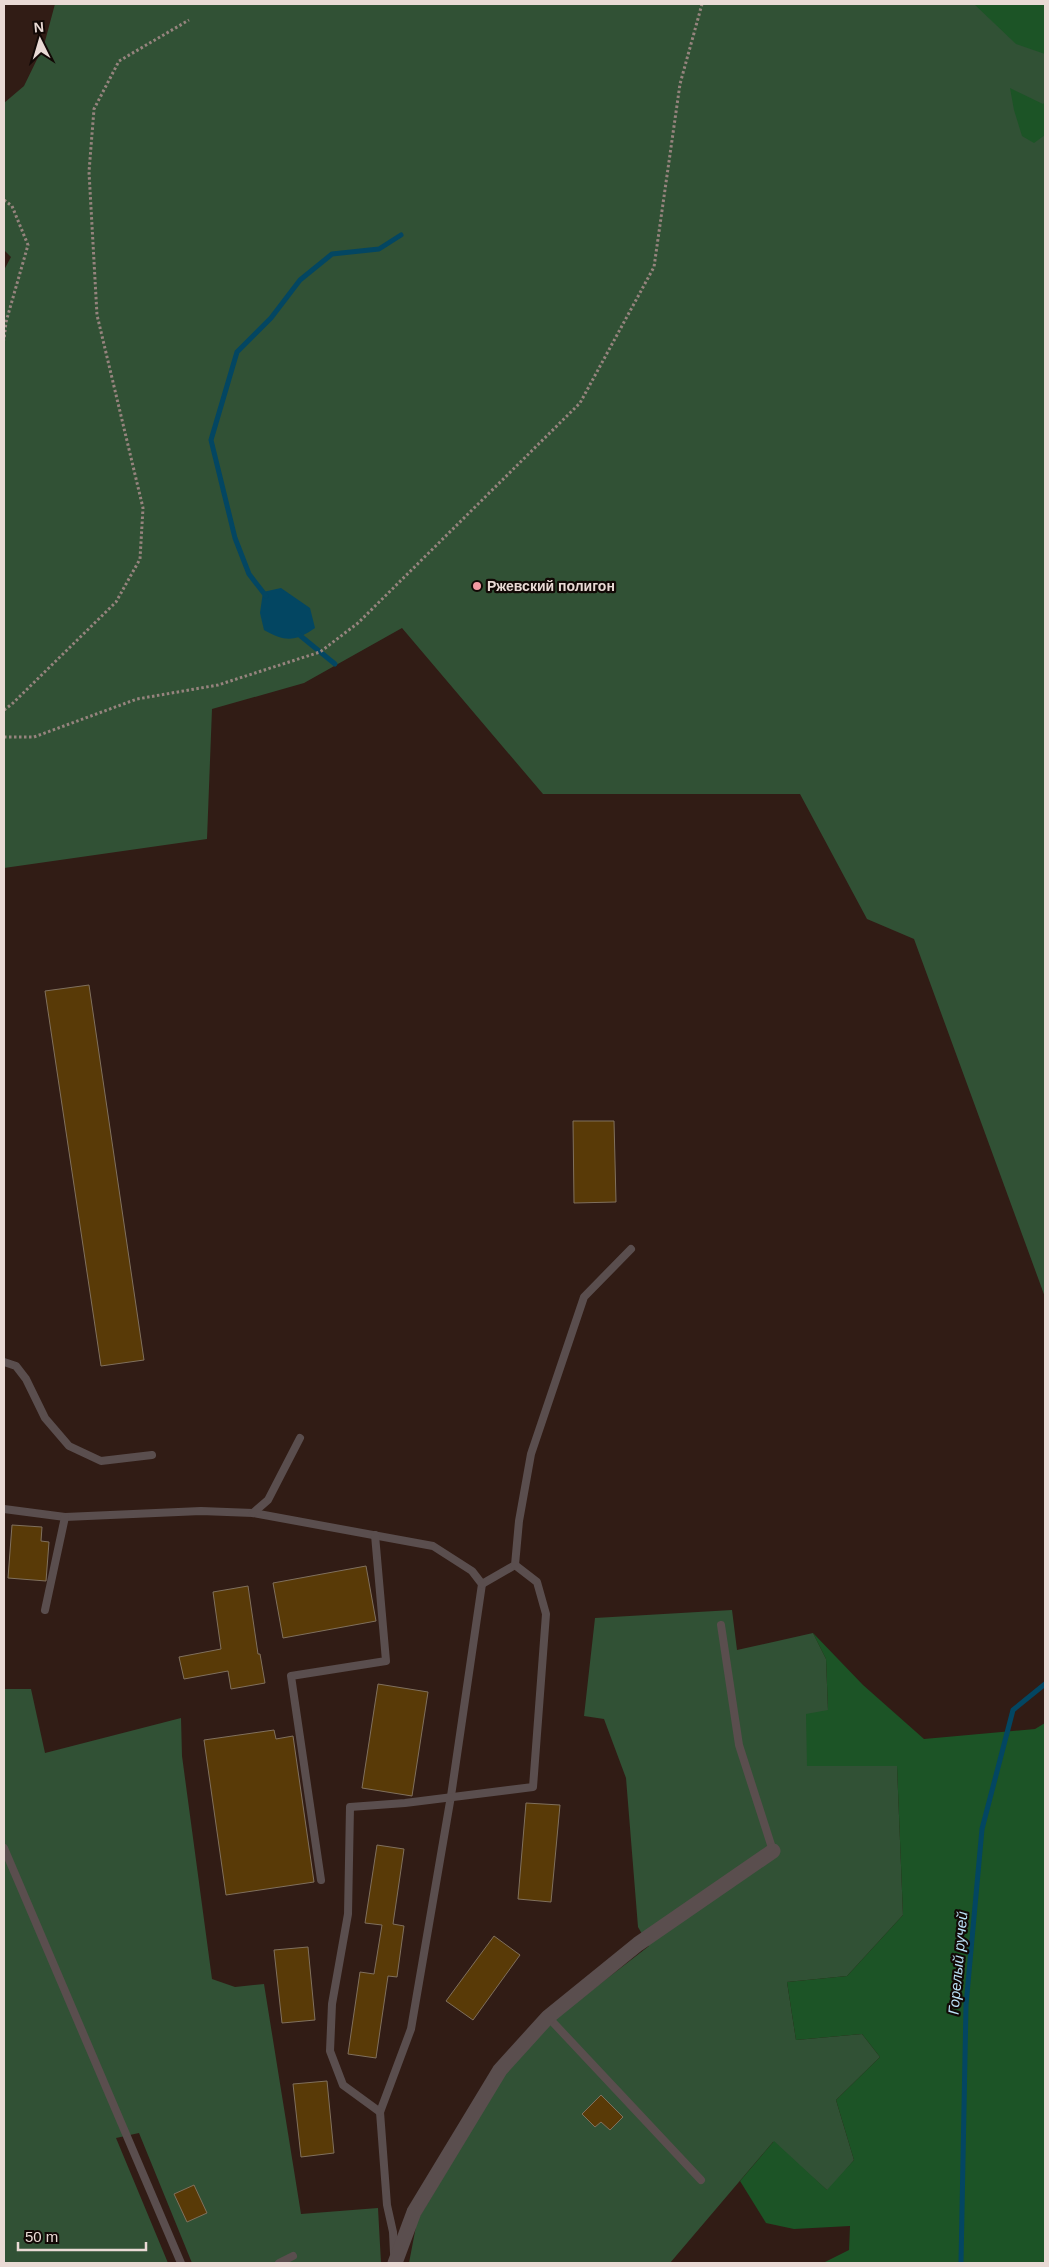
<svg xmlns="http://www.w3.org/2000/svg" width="1049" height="2267" viewBox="0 0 1049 2267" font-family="Arial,sans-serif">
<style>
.green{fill:#315135}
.forest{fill:#1c5426}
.water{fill:#034662}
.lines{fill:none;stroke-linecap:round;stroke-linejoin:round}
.stream{stroke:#034662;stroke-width:5}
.building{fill:#593a07;stroke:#80705d}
.path{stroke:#96847e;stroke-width:3;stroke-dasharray:2.5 2.5;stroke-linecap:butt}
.service{stroke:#5a4e4e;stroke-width:8}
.minor{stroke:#5a4e4e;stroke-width:15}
.poi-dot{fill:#f49aa3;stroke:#120906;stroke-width:2}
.labels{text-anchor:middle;stroke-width:4.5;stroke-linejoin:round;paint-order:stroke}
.poi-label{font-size:14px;font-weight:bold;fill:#e9dad5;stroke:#120906;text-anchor:start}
.water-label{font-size:15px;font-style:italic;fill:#bae0f6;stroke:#120906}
</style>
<rect width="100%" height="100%" fill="#311c15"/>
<g class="green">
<path d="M55,4H1045V1297L914,939L867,919L800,794H543L402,628L304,683L212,709L207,839L4,868V270L11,257L4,250V103L24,86L44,45Z"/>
<path d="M732,1610L737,1650L813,1633L826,1659L828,1710L807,1765L897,1766L903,1915L847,1976L787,1982L796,2040L862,2034L880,2057L836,2100L854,2160L828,2191L773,2142L670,2263H409L417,2221L505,2074L556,2018L649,1946L638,1927L626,1778L604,1719L584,1716L595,1618Z"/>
<path d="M4,1689H31L45,1753L181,1718L182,1756L212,1979L235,1987L264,1984L301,2214L378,2208L381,2263H192L139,2133L116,2138L168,2263H4Z"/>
</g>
<g class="forest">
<path d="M974,4H1045V54L1016,44Z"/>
<path d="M1010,88L1043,104L1045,102V135L1034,143L1022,136L1014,110Z"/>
<path d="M813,1633L863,1685L924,1739L1035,1729L1045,1723V2263H823L849,2250L850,2226L794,2229L766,2223L740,2181L774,2141L827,2190L854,2160L836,2100L880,2057L862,2034L796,2040L787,1982L847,1976L903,1915L897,1766H807L806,1714L828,1710L826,1659Z"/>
</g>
<path class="water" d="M281,588L310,608L315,628C295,642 285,642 264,630L260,613L263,592Z"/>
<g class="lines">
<g class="stream">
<path d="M266,596L249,574L235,538L211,440L237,352L271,318L300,280L332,254L379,249L401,235"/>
<path d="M297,633L335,664"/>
<path d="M961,2263L966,2005L982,1829L1013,1710L1045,1684"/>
</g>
</g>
<g class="building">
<path d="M89,985L144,1360L101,1366L45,991Z"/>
<path d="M573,1121H614L616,1202L574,1203Z"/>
<path d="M12,1525L42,1527L41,1541L49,1542L46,1581L8,1578Z"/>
<path d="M366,1566L376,1621L283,1638L273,1583Z"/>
<path d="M248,1586L258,1654H260L265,1683L231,1689L228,1671L184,1679L179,1657L221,1649L213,1592Z"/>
<path d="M378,1684L428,1692L412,1796L362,1788Z"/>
<path d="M274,1730L276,1739L293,1736L314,1882L226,1895L204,1740Z"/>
<path d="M526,1803L560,1805L551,1902L518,1899Z"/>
<path d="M377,1845L404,1849L393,1924L404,1926L397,1977L388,1976L376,2058L348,2054L360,1972L374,1974L382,1925L365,1923Z"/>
<path d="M494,1936L520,1955L473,2020L446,2001Z"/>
<path d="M308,1947L315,2020L282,2023L274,1950Z"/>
<path d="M327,2081L334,2153L301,2157L293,2084Z"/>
<path d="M601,2095L623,2117L610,2130L601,2122L595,2127L582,2114Z"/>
<path d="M194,2185L207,2213L187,2222L174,2194Z"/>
</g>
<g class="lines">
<g class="path">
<path d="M4,200L12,206L28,245L6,322L4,340"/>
<path d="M4,710L12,704L116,602L140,559L143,508L97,315L89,172L94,109L119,61L189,20"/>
<path d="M4,737H34L137,699L218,685L320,652L358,623L580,403L654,267L680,84L702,4"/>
</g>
<g class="service">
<path d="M4,1362L16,1366L26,1379L45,1418L69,1446L101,1461L152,1455"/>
<path d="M4,1509L65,1517L201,1511L253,1513L433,1546L472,1571L482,1584L451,1796L411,2029L380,2112L387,2205L393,2232L394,2253"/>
<path d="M253,1513L268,1500L300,1438"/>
<path d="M482,1584L515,1565L519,1521L531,1454L584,1297L631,1249"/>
<path d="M45,1610L65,1517"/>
<path d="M721,1625L739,1745L773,1851"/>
<path d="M4,1848L181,2263"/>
<path d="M321,1880L291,1676L386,1661L375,1535"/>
<path d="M548,2017L701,2180"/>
<path d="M380,2112L343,2085L330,2051L332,2004L348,1914L350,1807L405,1803L533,1787L546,1614L537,1582L515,1565"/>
<path d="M279,2263L293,2256"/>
</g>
<path class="minor" d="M395,2263L414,2212L500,2070L548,2017L638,1944L773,1851"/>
</g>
<circle class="poi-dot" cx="477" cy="586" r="5"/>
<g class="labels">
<g class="poi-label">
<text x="487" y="591">Ржевский полигон</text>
</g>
<g class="water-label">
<text transform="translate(958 1963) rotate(-85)" y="5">Горелый ручей</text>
</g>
</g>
<rect width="1049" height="2267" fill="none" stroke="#e9dad5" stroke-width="10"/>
<g transform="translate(40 40) rotate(355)" stroke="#120906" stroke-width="4" paint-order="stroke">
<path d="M0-4L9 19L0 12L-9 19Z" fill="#e9dad5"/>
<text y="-8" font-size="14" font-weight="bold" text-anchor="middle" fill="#e9dad5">N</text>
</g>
<path d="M18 2242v8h128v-8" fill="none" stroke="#e9dad5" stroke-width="2.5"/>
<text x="25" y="2242" font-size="15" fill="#e9dad5" stroke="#120906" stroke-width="4" paint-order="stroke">50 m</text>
</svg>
